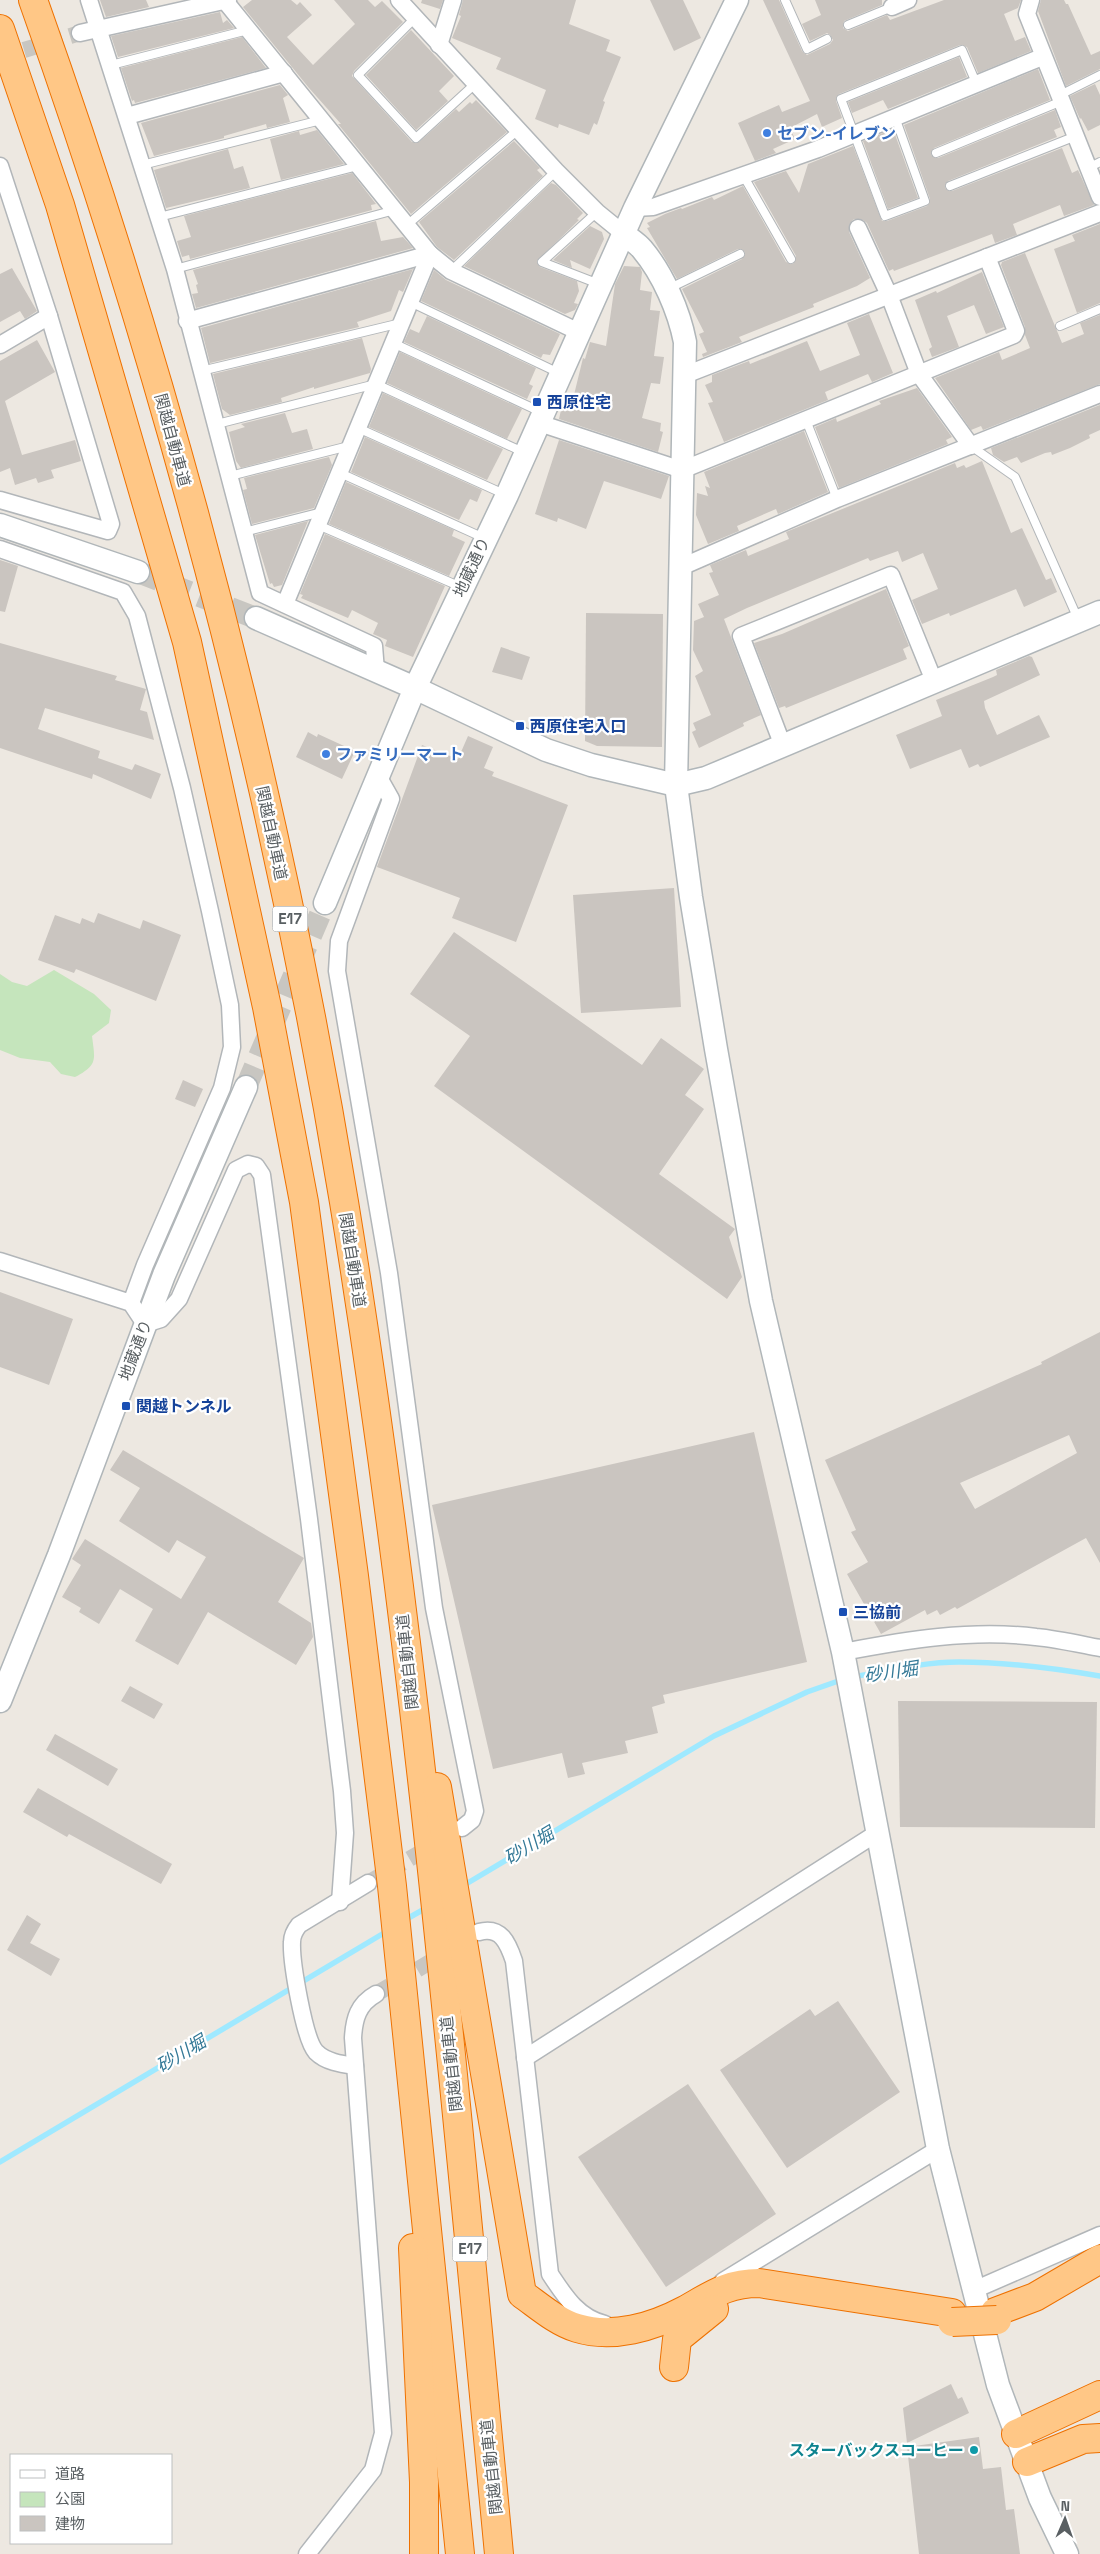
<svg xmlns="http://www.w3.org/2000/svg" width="1100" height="2554" viewBox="0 0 1100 2554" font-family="'Space Grotesk','Noto Sans JP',sans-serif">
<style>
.green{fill:#c5e5bc}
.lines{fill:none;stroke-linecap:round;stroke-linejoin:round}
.stream{stroke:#9fe9ff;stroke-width:5.5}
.building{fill:#cac5c0;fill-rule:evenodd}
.street-tunnel{stroke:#c8c6c1;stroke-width:16;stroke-dasharray:16 8;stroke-linecap:butt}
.secondary-tunnel{stroke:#c8c6c1;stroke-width:22;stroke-dasharray:22 11;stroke-linecap:butt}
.lane-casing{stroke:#b2b6b9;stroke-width:10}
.street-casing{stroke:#b2b6b9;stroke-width:19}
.secondary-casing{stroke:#b0b6b9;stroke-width:25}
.highway-casing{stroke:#ee7100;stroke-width:30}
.lane{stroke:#fff;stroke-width:8}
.street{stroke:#fff;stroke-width:16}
.secondary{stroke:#fff;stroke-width:22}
.highway{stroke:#ffc786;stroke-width:28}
.highway-bridge-casing{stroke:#ee7100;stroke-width:30;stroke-linecap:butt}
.highway-bridge{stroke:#ffc786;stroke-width:28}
.shop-dot{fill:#3f7fe0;stroke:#fff;stroke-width:2}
.transit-dot{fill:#1a4fb4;stroke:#fff;stroke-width:2}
.culture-dot{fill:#0f9aa8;stroke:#fff;stroke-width:2}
.labels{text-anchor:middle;stroke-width:4.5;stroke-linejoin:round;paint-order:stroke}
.shield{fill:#fff;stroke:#8b8f91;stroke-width:1}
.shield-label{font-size:15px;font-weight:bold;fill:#595f62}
.shop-label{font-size:16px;font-weight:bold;fill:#366cbe;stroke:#fff;text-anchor:start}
.transit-label{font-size:16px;font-weight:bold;fill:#164399;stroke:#fff;text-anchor:start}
.street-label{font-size:16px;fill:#595f62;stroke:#fff}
.culture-label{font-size:16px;font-weight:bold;fill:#0d838f;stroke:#fff;text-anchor:end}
.water-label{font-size:18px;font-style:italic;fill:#347997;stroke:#fff}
</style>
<rect width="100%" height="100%" fill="#ede8e1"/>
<path class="green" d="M54,970L94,994L111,1010L109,1023L92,1036C95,1060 98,1065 75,1077L61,1074L50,1062L20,1058L0,1050V974L12,982L27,986Z"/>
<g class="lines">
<g class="stream">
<path d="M853,1677C887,1671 923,1662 959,1662C1007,1662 1053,1668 1100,1676"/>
<path d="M461,1887L714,1736L807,1692L844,1679"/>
<path d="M403,1921L428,1907"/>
<path d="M0,2162L389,1930"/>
</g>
</g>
<g class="building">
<path d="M100,0H146L149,7L106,17Z"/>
<path d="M252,0H291L297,5L300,2L312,15L287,37L313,65L355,24L334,0H368L375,7L382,1L403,22L354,71L352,76L412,142H419L456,109L459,112L470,102L472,104L476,100L507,132L411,214L338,124H341L309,88L243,7Z"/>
<path d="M422,0H443L440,9L421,3Z"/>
<path d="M463,0H576L569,24L610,40L606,51L621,57L603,101L605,102L597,125L594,123L589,135L559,124L558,128L535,119L546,90L496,69L501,58L452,38L461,16L459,15Z"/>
<path d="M650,0H683L701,38L674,51Z"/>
<path d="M763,0H779L802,51L807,55L830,44L833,40L830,35L827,33L810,41L802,24L821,15L815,0H882V5L844,21L843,28L848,31L887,15L890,20L944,0H1021L1018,8L1004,14L1015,41L1025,37L1031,51L978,73L967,47L960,45L839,94L836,101L842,118L822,127L817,114L790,128L795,139L773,149L776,153L755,161L738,123L779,105L782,112L810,101Z"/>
<path d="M1041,0H1064L1066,4H1068L1091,55L1100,51V69L1066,86L1038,11Z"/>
<path d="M220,12L223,23L227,20L234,28L118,57L111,36Z"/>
<path d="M411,30L454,76L439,91L448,101L416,130L366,75Z"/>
<path d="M242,37L266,68L135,103L134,100L132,101L121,68Z"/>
<path d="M959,57L967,77L888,109L883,100L852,113L848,102Z"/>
<path d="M1038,69L1050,100L934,148L931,155L938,158L1055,110L1061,127L1054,130L1057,137L948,181L945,188L952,191L1062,148L1072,173L1078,170L1094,205L1064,216L1060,205L1013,224L1017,235L995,243L992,234L894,271L893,269L889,271L867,223L863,220L854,219L850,223L849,232L870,278L857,286L813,304L814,307L739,337L742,342L703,357L702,354L707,352L699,334L704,332L682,289L742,259L745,252L738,249L677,279L647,228L650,227L647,223L665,214L681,208L682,209L712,197L714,200L743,186L786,262L793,264L796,256L754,182L786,171L799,193L808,164L853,146L882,221H887L927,206L930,199L904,125Z"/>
<path d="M1095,84L1100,95V125L1088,131L1081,118L1080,119L1070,96Z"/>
<path d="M280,85L288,95L283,98L290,122L267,128L266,124L224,136V138L154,156L141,123Z"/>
<path d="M893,129L918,198L888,209L863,141Z"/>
<path d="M317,130L344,164L281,180L270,139L299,131L300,135Z"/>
<path d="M514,141L540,168L537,170L543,176L454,260L437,247L419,222Z"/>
<path d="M228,149L234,169L243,166L250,188L166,208L154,170Z"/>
<path d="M352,173L376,204L371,205L372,210L190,259L189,255L182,257L177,241L191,237L184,216Z"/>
<path d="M551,183L556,185L583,213L577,219L579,220L537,261L540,267L577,281L579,291L574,303L578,304L575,310L565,314L464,266Z"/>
<path d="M376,221L381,241L403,237L413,248L196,308L192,294L198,293L196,285L198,284L193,270Z"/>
<path d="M1100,224V303L1077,313L1054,249L1075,241L1072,235Z"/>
<path d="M590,226L602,232L604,239L590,269L570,260L572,268L553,260Z"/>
<path d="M1025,253L1062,343L1084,334L1080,323L1100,315V384L983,430L981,426L971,430L935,378L999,352L1002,360L1030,348L1025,335V327L1001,265L1002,262Z"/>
<path d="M624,266L640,267L642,272L640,290L652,292L650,310L660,311L654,356L664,357L660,384L651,383L642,418L661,423L660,431L663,432L658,452L559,419L563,401L572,403L583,358L585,359L590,342L606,346L615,284Z"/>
<path d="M12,268L37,311L25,319L20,311L0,322V274Z"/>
<path d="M413,269L403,292L399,290L391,311L357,322L359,327L210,363L201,328Z"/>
<path d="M434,270L446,280L560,334L550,355L543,354L541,358L421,301Z"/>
<path d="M982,272L1004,327L986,334L974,305L947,316L959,347L932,357L929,349L932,347L915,300L936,291L937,293Z"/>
<path d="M869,314L893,373L872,382L868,374L825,392L828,400L724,442L708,403L713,402L705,385L712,382V375L749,361L750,364L807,341L820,371L860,355L847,323Z"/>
<path d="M427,316L536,368L529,384L533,386L527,399L404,342L410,329L419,333Z"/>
<path d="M362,338L371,369L370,373L314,389V387L281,398L282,402L230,415L222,409L213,374Z"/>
<path d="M37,340L55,372L5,401L22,455L75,440L81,461L51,470L54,478L38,483L36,478L15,485L10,468L0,472V361Z"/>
<path d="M400,352L522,409L507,439L387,383Z"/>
<path d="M917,388L952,437L946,440L948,444L839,488L815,427L836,418L837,422L881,404L879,401Z"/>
<path d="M383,393L503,449L487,480L369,427Z"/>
<path d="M1100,405V430L1089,435L1090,438L1070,448L1052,455L1051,452L1045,453L1021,463L1017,457L1004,462L993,455L991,448Z"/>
<path d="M285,413L292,433L307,429L313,449L241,468L236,461L229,432L245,427L241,424Z"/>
<path d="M804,431L828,492L778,514L776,509L737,526L739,531L708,544L696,515L697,493L708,496L705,486L710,488L704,472Z"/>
<path d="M365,437L482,490L477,502L470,499L459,520L351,472Z"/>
<path d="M559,440L669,476L661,499L604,481L586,529L558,518L557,522L535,514Z"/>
<path d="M329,457L332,465L314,508L252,524L243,490L247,489L244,478Z"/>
<path d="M982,461L1011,533L1022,528L1046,580L1051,578L1057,592L1024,607L1016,589L950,616L949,613L922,624L912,600L938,589L923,553L902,562L898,551L870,561L868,558L747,608L724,619L761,715L743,723L744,726L699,748L692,732L696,730L693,723L711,715L695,676L703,671L693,650L694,621L704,617L698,604L719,595L709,573L713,572L710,565L746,550L748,556L789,539L786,532L955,463L957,468L964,465L966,468Z"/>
<path d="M346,482L454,530L452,536L465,542L449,576L329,524Z"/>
<path d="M308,521L282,585L274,587L272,583L270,584L255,535Z"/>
<path d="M325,534L445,586L413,657L385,646L387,640L373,634L378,623L352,610L348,618L301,598L303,595L300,594Z"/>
<path d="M0,560L18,566L5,612L0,611Z"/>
<path d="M886,589L909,646L903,649L907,659L786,708L785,706L779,708L754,643L782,634Z"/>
<path d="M586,613L663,614L662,747L597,746L585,741Z"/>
<path d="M0,643L117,676L115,680L146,689L140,710L147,712L154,740L45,708L38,729L100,751L98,758L132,770L135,764L161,774L151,799L93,774L92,779L0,748Z"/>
<path d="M501,647L530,657L522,680L492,672Z"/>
<path d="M1029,656L1032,657L1040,675L984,701L985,708L997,735L1039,715L1050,737L980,767L978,764L969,768L961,749L910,769L896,735L942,716L936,700L993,677L997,675L996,670Z"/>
<path d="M308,732L317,737L318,734L355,751L342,779L296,757Z"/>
<path d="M468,736L493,747L484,768L494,772L492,776L568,805L516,942L452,918L460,898L377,867L422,745L458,759Z"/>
<path d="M674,888L681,1007L581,1013L573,895Z"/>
<path d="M98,913L140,929L143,920L181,935L156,1001L76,969L74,973L38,960L55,915L80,924L82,918L94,923Z"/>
<path d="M454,932L642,1065L661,1038L704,1069L685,1095L704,1109L659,1174L735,1229L729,1237L742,1277L727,1299L434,1086L470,1036L410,994Z"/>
<path d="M183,1080L203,1089L195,1107L175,1099Z"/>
<path d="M0,1292L73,1319L49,1385L0,1367Z"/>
<path d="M1100,1332V1563L1086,1538L957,1609L955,1607L940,1615L937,1610L927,1615L925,1610L881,1634L847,1574L868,1562L851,1532L856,1530L825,1460L1042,1364L1041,1362ZM1069,1435L1077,1453L975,1509L960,1483Z"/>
<path d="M754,1432L807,1662L663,1695L665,1703L652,1707L658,1733L625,1741L628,1753L582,1763L585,1774L568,1778L562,1753L493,1769L432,1505Z"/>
<path d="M123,1450L304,1558L278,1602L311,1623L313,1637L296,1665L208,1612L178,1665L135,1641L153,1609L120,1589L99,1624L79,1612L81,1608L62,1597L81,1565L72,1559L85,1539L181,1599L206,1557L177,1540L169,1553L119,1521L140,1488L110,1470Z"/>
<path d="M130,1686L163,1704L154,1719L121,1701Z"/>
<path d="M898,1701L1097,1702L1095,1828L900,1827Z"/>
<path d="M55,1734L118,1769L108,1786L46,1750Z"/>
<path d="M38,1788L172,1864L161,1884L69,1834L67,1837L23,1812Z"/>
<path d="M27,1915L41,1924L30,1943L60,1959L51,1976L7,1950Z"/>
<path d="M838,2001L900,2092L787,2168L720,2070L810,2009L815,2016Z"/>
<path d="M688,2084L776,2214L666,2287L578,2157Z"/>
<path d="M951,2384L958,2399L962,2397L969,2413L907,2443L903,2408Z"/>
<path d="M979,2437L983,2469L1001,2467L1006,2510L1014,2509L1020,2554H919L907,2447Z"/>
</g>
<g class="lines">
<g class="street-tunnel">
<path d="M1,57L80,33"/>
<path d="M368,1883L435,1844"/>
<path d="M376,1994L447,1952"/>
</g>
<g class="secondary-tunnel">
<path d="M138,572L256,618"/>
<path d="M246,1087L325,903"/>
</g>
<defs>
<g id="lane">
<path d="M785,0L807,49L827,39"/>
<path d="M414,19L358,75L416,138L475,84"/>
<path d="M848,25L892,7L890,4"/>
<path d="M111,65L248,30"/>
<path d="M1060,95L1100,75"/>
<path d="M895,117L925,201L885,216L841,99L962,50L977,85"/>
<path d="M936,153L1062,101"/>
<path d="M142,165L321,120"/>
<path d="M1088,168L1100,162"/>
<path d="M743,175L791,259"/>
<path d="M950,186L1076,136"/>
<path d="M597,212L542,262L599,284"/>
<path d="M159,217L358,166"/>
<path d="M407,225L518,130"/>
<path d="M175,269L395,210"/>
<path d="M451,271L556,171"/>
<path d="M670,288L740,254"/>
<path d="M410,302L559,373"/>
<path d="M1060,326L1100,309"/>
<path d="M393,343L541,412"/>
<path d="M201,371L401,323"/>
<path d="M806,420L837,499"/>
<path d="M217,424L376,384L523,452"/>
<path d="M358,428L504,494"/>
<path d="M971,446L1015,477L1078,619"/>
<path d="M340,473L484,538"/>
<path d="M230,476L349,446"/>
<path d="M318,525L461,587"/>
<path d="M244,532L322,512"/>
</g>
<g id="street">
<path d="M89,0L175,269L260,593L374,646L376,671"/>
<path d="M399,0L556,171L597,212L624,234"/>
<path d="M1031,0L1027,14L1100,197"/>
<path d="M225,1L430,254L451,271L579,332"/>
<path d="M892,7L908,0"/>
<path d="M80,33L228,0"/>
<path d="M439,45L453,0"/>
<path d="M127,116L284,73"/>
<path d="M0,166L49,316L111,524L108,531L0,500"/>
<path d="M635,208L653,207L818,149L1042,57"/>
<path d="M858,228L889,295L919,374L971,446"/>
<path d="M187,321L430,254"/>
<path d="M0,345L49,316"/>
<path d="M685,375L1100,213"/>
<path d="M539,423L682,470L1014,335L1016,331L987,257"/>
<path d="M0,549L123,592L137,616L182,788L210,911L230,1005L232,1047L222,1088L145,1265L131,1303"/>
<path d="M679,568L837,499L1100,394"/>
<path d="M285,604L430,254"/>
<path d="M783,746L741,636L891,575L934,681"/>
<path d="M378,776L391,799L339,941L337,971L389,1273L434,1608L475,1811L472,1820L462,1828"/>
<path d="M0,1261L131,1303L145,1324L161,1319L179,1299L236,1170L248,1164L256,1166L262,1175L309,1519L342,1791L345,1833L340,1902"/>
<path d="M843,1652C906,1640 971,1629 1036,1637C1057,1639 1079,1644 1100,1648"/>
<path d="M479,1932C501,1926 508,1943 514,1961L550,2274C564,2295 578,2318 605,2324"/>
<path d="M525,2058L877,1833"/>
<path d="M355,2066C341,2064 326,2062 316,2052C304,2039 291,1961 292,1942C292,1935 295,1930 299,1925L368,1883"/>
<path d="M723,2281L938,2149"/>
<path d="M974,2290L1100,2235"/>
<path d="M307,2554L373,2470L383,2433L353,2038C354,2019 358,2004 376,1994"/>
</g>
<g id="secondary">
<path d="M624,234C630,239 637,243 642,249C663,274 679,311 685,342L676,785L691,897L716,1049L761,1301L843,1652L938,2149L998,2385L1040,2498L1067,2554"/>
<path d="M0,525L138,572"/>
<path d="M256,618L415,688L546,750L591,765L676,785L706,778L1100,612"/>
<path d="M325,903L415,688L507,495L635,208L737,0"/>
<path d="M0,1701L59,1555L164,1275L246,1087"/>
</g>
<g id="highway">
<path d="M33,0C172,390 277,794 344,1202C417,1650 456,2103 499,2554"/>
<path d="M0,29L60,205L187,642L267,1007L304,1202L354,1576L392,1886L460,2554"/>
<path d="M437,1787L522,2294C539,2306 557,2322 577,2328C613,2339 653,2327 685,2310C712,2295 727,2283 759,2283L952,2313"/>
<path d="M413,2248L424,2482V2554"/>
<path d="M995,2312L1035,2297L1100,2259"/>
<path d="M674,2367L677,2339L714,2309"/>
<path d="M1016,2434L1100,2395"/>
<path d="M1027,2462L1083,2439L1100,2438"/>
</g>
</defs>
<use href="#lane" class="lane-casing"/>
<use href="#street" class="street-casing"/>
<use href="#secondary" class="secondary-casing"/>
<use href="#highway" class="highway-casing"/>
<use href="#lane" class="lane"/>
<use href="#street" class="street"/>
<use href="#secondary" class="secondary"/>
<use href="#highway" class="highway"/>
<defs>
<path id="highway-bridge" d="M952,2322L997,2320"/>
</defs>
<use href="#highway-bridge" class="highway-bridge-casing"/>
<use href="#highway-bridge" class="highway-bridge"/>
</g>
<g class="shop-dot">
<circle cx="767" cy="133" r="5"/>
<circle cx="326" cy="754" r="5"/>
</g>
<g class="transit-dot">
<rect x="532" y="397" width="10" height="10" rx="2.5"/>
<rect x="515" y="721" width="10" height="10" rx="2.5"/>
<rect x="121" y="1401" width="10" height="10" rx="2.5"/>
<rect x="838" y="1607" width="10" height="10" rx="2.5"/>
</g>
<circle class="culture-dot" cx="974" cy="2450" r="5"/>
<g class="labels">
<g class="shield">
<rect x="272.5" y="906.5" width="35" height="25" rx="4"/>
<rect x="452.5" y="2236.5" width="35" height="25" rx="4"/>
</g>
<g class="shield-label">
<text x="290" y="924">E17</text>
<text x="470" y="2254">E17</text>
</g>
<g class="shop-label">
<text x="777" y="139">セブン-イレブン</text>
<text x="336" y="760">ファミリーマート</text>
</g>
<g class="transit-label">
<text x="547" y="408">西原住宅</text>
<text x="530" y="732">西原住宅入口</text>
<text x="136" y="1412">関越トンネル</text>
<text x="853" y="1618">三協前</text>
</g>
<g class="street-label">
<text transform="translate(173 440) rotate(75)" y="6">関越自動車道</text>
<text transform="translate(471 567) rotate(-65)" y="6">地蔵通り</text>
<text transform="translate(272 833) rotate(78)" y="6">関越自動車道</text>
<text transform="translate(353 1260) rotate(81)" y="6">関越自動車道</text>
<text transform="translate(135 1350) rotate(-69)" y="6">地蔵通り</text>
<text transform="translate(407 1662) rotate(-96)" y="6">関越自動車道</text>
<text transform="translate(451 2064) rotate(-96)" y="6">関越自動車道</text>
<text transform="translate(491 2467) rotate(-96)" y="6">関越自動車道</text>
</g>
<g class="culture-label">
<text x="964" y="2456">スターバックスコーヒー</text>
</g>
<g class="water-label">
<text transform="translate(891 1672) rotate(-8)" y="6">砂川堀</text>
<text transform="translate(529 1846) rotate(-31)" y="6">砂川堀</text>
<text transform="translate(181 2054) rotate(-31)" y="6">砂川堀</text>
</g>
</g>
<rect x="10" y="2454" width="162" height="90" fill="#ffffff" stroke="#bdbfc0"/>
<rect x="20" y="2470" width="25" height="8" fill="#ffffff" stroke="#bdbfc0"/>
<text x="55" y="2479" font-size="15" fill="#595f62">道路</text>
<rect x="20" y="2492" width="25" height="15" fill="#c5e5bc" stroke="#bdbfc0"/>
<text x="55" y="2504" font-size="15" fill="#595f62">公園</text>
<rect x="20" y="2516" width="25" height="15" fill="#cac5c0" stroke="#bdbfc0"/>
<text x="55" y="2529" font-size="15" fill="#595f62">建物</text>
<g transform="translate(1065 2519) rotate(2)" stroke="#ffffff" stroke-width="4" paint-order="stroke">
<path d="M0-4L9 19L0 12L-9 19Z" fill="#595f62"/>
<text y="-8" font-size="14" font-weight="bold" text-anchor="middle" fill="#595f62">N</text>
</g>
</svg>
